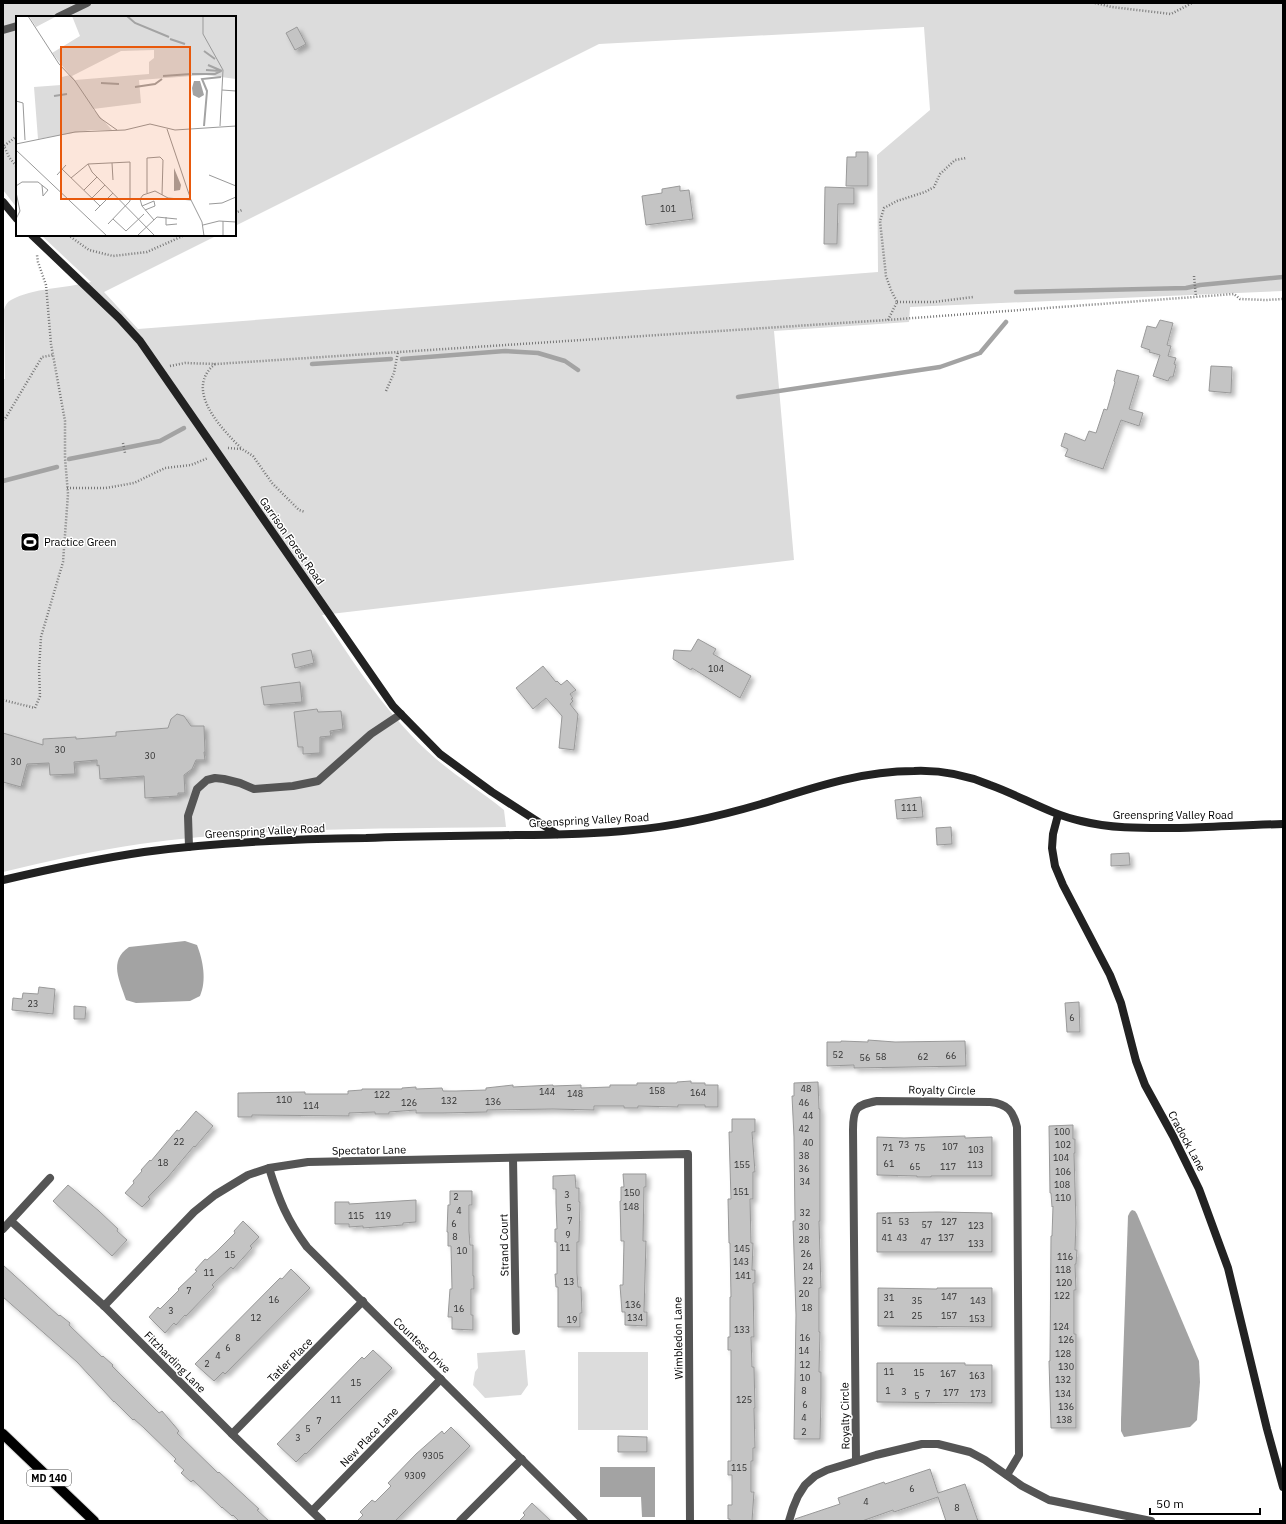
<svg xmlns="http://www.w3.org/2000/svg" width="1286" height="1524" viewBox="0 0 1286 1524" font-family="'IBM Plex Sans',sans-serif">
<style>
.green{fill:#dcdcdc}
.water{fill:#a3a3a3}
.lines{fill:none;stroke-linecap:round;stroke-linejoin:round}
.stream{stroke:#a3a3a3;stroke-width:4.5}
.building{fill:#c4c4c4;stroke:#999;filter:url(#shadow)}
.primary-casing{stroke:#dbdbdb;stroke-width:12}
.path{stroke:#777;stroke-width:2.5;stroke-dasharray:1 2;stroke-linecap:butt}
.lane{stroke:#555;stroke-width:8}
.street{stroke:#555;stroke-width:8}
.secondary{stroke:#222;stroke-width:8}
.primary{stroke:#000;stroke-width:10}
.labels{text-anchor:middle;stroke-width:3;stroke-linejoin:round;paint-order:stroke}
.number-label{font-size:9px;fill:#313131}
.shield{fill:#fff;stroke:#4c4c4c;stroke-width:1}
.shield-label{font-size:10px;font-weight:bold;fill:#000}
.street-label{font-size:11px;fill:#000;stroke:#fff}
.poi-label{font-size:11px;fill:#000;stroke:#fff;text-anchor:start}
.inset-river{fill:none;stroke:#a3a3a3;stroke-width:2}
.inset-road{fill:none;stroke:#999;stroke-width:1}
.view{fill:#e8590c;fill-opacity:0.15;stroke:#e8590c;stroke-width:2}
.inset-edge{fill:none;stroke:#000;stroke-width:2}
</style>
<defs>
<filter id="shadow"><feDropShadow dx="3.5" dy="3.5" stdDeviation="2" flood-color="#0004"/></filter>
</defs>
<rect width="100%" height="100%" fill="#fff"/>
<g class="green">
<path d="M7,3H1283V291L910,307L909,322L774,331L794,560L322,615C355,665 389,718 435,758C457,777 482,792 504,810L506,827C384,829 260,827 140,844C93,851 48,861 3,872V379H5L4,310C5,306 7,302 11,300C32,288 67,288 91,282L41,235H218L104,292L138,329L878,272L877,155L930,110L924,27L599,44L235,226V17H17V208L3,190V5Z"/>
<path d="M525,1350L528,1385L521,1395L485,1398L473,1385L475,1372L478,1368L477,1353Z"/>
<rect x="578" y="1352" width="70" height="78"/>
</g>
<g class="water">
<path d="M185,941L197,945C203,960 207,981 200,996L190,1001L136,1003L126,1000C120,981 108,961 129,947Z"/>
<path d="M1132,1210L1135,1211L1137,1214L1199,1361L1200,1382L1197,1420L1190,1427L1124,1437L1121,1431V1420L1128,1216L1130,1212Z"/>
<path d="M600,1467H655V1517H642L641,1497H600Z"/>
</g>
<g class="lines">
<g class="stream">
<path d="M1016,292L1186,288L1200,285L1283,277"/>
<path d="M402,359L505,351L538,353L565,361L578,370"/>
<path d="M312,364L391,359"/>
<path d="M738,397L940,367L980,353L1006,322"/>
<path d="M69,459L160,441L184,428"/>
<path d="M3,481L57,467"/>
</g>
</g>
<g class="building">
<path d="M297,27L306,44L295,50L286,33Z"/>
<path d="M856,152H868V186H846L847,157H856Z"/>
<path d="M680,186V191L689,190L693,219L646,225L642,196L662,193V189Z"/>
<path d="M825,187L854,188V204H838L837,244H824Z"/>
<path d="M1160,320L1173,323L1167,345L1171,346L1168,356L1176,358L1174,364L1176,365L1173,377H1170L1168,381L1153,376L1160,355L1149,352L1150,350L1141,347L1147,326L1156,328Z"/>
<path d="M1211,366L1232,367L1231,393L1209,391Z"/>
<path d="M1117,370L1139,376L1129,409L1143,413L1139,426L1121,420L1103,469L1065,456L1068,449L1061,446L1065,433L1085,441L1089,431L1096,433L1104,409L1107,410L1115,382L1114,381Z"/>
<path d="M698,639L716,649L713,654L751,676L740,698L692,668L691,670L673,659L674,650L691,651Z"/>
<path d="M311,650L314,663L295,668L292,654Z"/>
<path d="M543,666L556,682L557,681L561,685L567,680L576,690L570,694L573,698L571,699L573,701L570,704L578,714L574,750L559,748L562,716L546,698L533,709L516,688Z"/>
<path d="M300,682L302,702L264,705L261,687Z"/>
<path d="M317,709L318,712L341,711L343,729L330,731L331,736L320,737V753L303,754V747H298L294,712Z"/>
<path d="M177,714L184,716L191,726H204L205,752H204L205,760H196L192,769L184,775L185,793H178V796L145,798L144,776L100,779L99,765L97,766V760L74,762L75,774L50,775L49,763L27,764L21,787L3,782V733L43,745V739L76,737V739L116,736V732L168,728L171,719Z"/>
<path d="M921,797L923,817L897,819L895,800Z"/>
<path d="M951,827L952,844L937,845L936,828Z"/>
<path d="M1129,853L1130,865L1111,866V854Z"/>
<path d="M39,987L55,989L53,1014L12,1010L13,998L22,999L23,993L38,994Z"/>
<path d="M1079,1002L1080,1032H1067L1065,1003Z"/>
<path d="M74,1006L86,1007L85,1019H74Z"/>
<path d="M868,1040L895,1042L965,1041L966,1066L854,1068V1065L827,1066V1042H841V1041L868,1042Z"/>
<path d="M691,1081V1083H705V1085H718V1107H705V1105H678V1107L638,1106V1108H624V1106H594V1110L553,1109L487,1110V1112L443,1113H416V1110L389,1112V1114H375V1112L349,1113V1116L252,1115V1117H238V1093L305,1092V1094H348V1091L362,1090V1089H402V1088L416,1087V1089L442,1088L443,1091H456L486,1090V1088L513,1085V1087L553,1085V1086L581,1085V1088L610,1087V1085H637V1083H677V1082Z"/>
<path d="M818,1082L819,1109H820V1221H819L821,1288H819V1332H820L819,1372H821V1398L820,1439H794L796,1315L793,1221H795L794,1137L792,1096H794V1083Z"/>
<path d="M196,1111L213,1126L195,1147L194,1146L168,1177L148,1197L150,1199L142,1207L125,1193L134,1183L133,1181L142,1171L141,1170L150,1160L151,1161L177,1130L179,1131Z"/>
<path d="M732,1119H755V1132H752L755,1172H753V1199H750L751,1243H753L752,1270H755V1283H753L754,1337H751L752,1367H754L755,1408H754L755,1448H753V1461H751V1492H754L752,1521H730V1519H728V1505H732V1475H728V1461H731V1350H728V1337H730V1297H731L730,1243H729L728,1199H731L729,1132H732Z"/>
<path d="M1073,1125V1139H1075V1153H1074L1076,1223L1075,1250H1077L1076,1264H1075L1076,1290H1074V1334H1076V1428H1051L1049,1361H1050L1051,1236H1052L1053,1206L1052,1207L1051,1193H1050L1049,1126Z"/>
<path d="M965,1136V1138L992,1137V1176H931V1177H917V1176L877,1175V1137L904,1138Z"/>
<path d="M623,1174H646V1187H644L643,1241H646L644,1312H647V1326L625,1325V1312H622L620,1285H623L624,1241H621L620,1201H621V1187H624Z"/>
<path d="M575,1175L576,1188H579V1202H580L579,1242H577V1273L578,1287H581L582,1313H580V1327H558V1287H556L555,1274H557V1242H555V1229H557L556,1203V1189H553V1176Z"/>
<path d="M68,1185L99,1211L118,1229L117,1231L127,1240L112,1256L53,1201Z"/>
<path d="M450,1191H472V1205H469V1231L470,1245H473V1276H474V1289H471V1315H473V1330L452,1329V1317H448L450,1289H452L451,1246H448V1232H447L448,1205H450Z"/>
<path d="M416,1200V1222L403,1223V1225L363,1228V1226L349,1227V1224H335V1202H349V1204Z"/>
<path d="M938,1212L992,1213V1252H877V1213Z"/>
<path d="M243,1221L259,1237L250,1246L252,1248L233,1269L231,1267L212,1285L214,1287L186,1316L185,1315L176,1325L174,1323L165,1333L149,1317L158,1307L160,1309L179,1290L178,1289L197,1271L195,1270L205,1259L207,1260L216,1252L235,1233L234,1231Z"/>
<path d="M3,1265L59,1316L60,1315L70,1323L69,1325L102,1357L103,1356L113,1365L112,1366L159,1413L162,1411L179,1431L177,1433L218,1473L219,1472L259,1509L257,1510L269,1521H239L233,1515L232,1516L222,1507V1508L193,1480L191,1482L181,1473L184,1470L174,1461L176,1459L144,1428L134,1419L133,1420L114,1401V1402L77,1362L3,1297Z"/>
<path d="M291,1269L310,1288L225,1374L223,1372L214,1381L195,1364L280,1278L282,1279Z"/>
<path d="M878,1288L937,1289V1288H992V1327L878,1326Z"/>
<path d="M373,1350L392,1368L306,1454L305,1453L296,1462L277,1444L362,1357L364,1359Z"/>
<path d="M877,1363H965V1365H992V1403L877,1402Z"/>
<path d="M451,1427L470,1446L395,1521H357L363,1515L360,1512L372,1500L375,1502L391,1486L388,1483L416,1454L442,1431L444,1434Z"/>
<path d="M618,1436L647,1437V1452H618Z"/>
<path d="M930,1469L938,1493L965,1484L978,1521H946L938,1497L894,1512L893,1510L862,1521H795V1519L840,1504L838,1498L884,1482L885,1484Z"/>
<path d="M532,1503L551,1521H519L525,1515L523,1513Z"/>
</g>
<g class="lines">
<defs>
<path id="primary" d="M3,1434L94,1521"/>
</defs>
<use href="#primary" class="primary-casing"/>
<g class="path">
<path d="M1095,3L1112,7L1171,14L1192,3"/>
<path d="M17,136L4,146L9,157L17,167"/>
<path d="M235,213L242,210"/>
<path d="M68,235L89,250L113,256L147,252L185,235"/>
<path d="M1194,276L1196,297"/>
<path d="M897,302H934L973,297"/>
<path d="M888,320L897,302L891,290L886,276L880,221L884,208L897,201L925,192L934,187L940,174L955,160L966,158"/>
<path d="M215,364C183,390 222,429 242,449"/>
<path d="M170,366L185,363L216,364L887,320L1234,294L1240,299L1266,300L1283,299"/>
<path d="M386,391L394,373L398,352"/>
<path d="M3,420L5,419L42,357L53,355"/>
<path d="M123,443L125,453"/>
<path d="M228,448L242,449L253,456L272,483L299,510L305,512"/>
<path d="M67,488H106L134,483L165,468L191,465L208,458"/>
<path d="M3,700L35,708L40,696L39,669L41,637L63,562L68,494L65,458V421L51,344L46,285L38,262L37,255"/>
</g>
<g class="lane">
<path d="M58,17L87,3"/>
<path d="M3,30L17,26"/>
<path d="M189,847L188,816L197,789L207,780L215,778L224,779L240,783L254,789L293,786L318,781L371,734L401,714"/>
</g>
<g class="street">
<path d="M513,1158L516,1331"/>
<path d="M269,1168C279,1200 287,1220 307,1247L584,1521"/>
<path d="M11,1221L104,1306L232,1434L322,1521"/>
<path d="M3,1229L50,1178"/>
<path d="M104,1306L194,1212L215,1195L248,1175L269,1168L308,1162L688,1154L690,1521"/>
<path d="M232,1434L363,1301"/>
<path d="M856,1460L853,1130C853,1108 856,1105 877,1101L990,1102C1008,1104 1013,1111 1017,1127L1019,1455L1007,1475"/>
<path d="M312,1511L441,1379"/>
<path d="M460,1521L522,1459"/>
<path d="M789,1521L793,1508L798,1496L805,1485L815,1476L827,1470L876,1455L922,1444H938L970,1452L985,1460L1022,1486L1049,1500L1151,1521"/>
</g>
<g class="secondary">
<path d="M3,202L17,219"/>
<path d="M32,235L119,318L140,341L393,706L440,754L492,792L557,834"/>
<path d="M1058,815L1053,834L1052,848L1055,866L1063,885L1110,975L1121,1003L1136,1061L1145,1085L1173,1136L1199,1189L1228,1268L1267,1429L1283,1487"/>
<path d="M3,880C50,869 96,859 144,852C217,842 292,839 366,838C416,836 466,836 516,835C555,835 594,834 633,830C677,826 720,816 761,804C812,788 860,771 914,771C940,770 966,775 990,785C1021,796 1049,814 1081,821C1113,829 1146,828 1179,828C1213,827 1248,825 1283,824"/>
</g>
<use href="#primary" class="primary"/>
</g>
<defs>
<symbol id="stadium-square" viewBox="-11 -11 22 22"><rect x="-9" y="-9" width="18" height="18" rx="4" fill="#000" stroke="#fff"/><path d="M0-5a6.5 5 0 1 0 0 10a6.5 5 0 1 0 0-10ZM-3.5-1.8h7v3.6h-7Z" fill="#fff"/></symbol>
</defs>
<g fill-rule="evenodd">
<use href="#stadium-square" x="19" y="531" width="22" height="22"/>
</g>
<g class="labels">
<g class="number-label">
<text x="668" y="212">101</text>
<text x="716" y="672">104</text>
<text x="60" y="753">30</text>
<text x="150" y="759">30</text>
<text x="16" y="765">30</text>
<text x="909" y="811">111</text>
<text x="33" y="1007">23</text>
<text x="1072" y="1021">6</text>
<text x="838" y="1058">52</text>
<text x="951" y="1059">66</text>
<text x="881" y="1060">58</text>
<text x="923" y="1060">62</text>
<text x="865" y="1061">56</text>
<text x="806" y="1092">48</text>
<text x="657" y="1094">158</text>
<text x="547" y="1095">144</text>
<text x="698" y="1096">164</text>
<text x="575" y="1097">148</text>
<text x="382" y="1098">122</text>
<text x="284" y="1103">110</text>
<text x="449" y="1104">132</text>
<text x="493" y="1105">136</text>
<text x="409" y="1106">126</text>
<text x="804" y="1106">46</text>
<text x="311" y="1109">114</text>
<text x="808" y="1119">44</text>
<text x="804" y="1132">42</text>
<text x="1062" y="1135">100</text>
<text x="179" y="1145">22</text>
<text x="808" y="1146">40</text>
<text x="904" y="1148">73</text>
<text x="1063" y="1148">102</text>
<text x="950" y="1150">107</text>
<text x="888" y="1151">71</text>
<text x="920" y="1151">75</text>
<text x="976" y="1153">103</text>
<text x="804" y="1159">38</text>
<text x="1061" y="1161">104</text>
<text x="163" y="1166">18</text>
<text x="889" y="1167">61</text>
<text x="742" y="1168">155</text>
<text x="975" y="1168">113</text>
<text x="915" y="1170">65</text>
<text x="948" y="1170">117</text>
<text x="804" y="1172">36</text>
<text x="1063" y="1175">106</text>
<text x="805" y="1185">34</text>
<text x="1062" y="1188">108</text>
<text x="741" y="1195">151</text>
<text x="632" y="1196">150</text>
<text x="567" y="1198">3</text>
<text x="456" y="1200">2</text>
<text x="1063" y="1201">110</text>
<text x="631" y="1210">148</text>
<text x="569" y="1211">5</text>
<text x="459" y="1214">4</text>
<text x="805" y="1216">32</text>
<text x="356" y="1219">115</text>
<text x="383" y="1219">119</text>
<text x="570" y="1224">7</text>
<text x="887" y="1224">51</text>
<text x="904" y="1225">53</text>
<text x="949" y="1225">127</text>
<text x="454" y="1227">6</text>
<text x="927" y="1228">57</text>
<text x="976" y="1229">123</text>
<text x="804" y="1230">30</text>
<text x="568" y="1238">9</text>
<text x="455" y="1240">8</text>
<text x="887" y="1241">41</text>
<text x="902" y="1241">43</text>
<text x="946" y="1241">137</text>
<text x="804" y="1243">28</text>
<text x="926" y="1245">47</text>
<text x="976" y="1247">133</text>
<text x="565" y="1251">11</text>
<text x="742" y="1252">145</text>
<text x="462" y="1254">10</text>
<text x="806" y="1257">26</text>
<text x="230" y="1258">15</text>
<text x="1065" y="1260">116</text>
<text x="741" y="1265">143</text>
<text x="808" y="1270">24</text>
<text x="1063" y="1273">118</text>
<text x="209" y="1276">11</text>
<text x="743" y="1279">141</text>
<text x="808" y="1284">22</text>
<text x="569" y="1285">13</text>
<text x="1064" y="1286">120</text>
<text x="189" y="1294">7</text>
<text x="804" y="1297">20</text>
<text x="1062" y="1299">122</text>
<text x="949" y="1300">147</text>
<text x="889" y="1301">31</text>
<text x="274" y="1303">16</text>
<text x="917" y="1304">35</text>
<text x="978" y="1304">143</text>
<text x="633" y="1308">136</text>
<text x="807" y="1311">18</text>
<text x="459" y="1312">16</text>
<text x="171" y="1314">3</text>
<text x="889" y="1318">21</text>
<text x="917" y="1319">25</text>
<text x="949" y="1319">157</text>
<text x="256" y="1321">12</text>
<text x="635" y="1321">134</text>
<text x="977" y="1322">153</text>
<text x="572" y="1323">19</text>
<text x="1061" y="1330">124</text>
<text x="742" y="1333">133</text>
<text x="238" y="1341">8</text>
<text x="805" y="1341">16</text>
<text x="1066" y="1343">126</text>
<text x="228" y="1351">6</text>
<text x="804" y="1354">14</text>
<text x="1063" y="1357">128</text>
<text x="218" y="1359">4</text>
<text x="207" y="1367">2</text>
<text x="805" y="1368">12</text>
<text x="1066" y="1370">130</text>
<text x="889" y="1375">11</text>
<text x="919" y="1376">15</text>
<text x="948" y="1377">167</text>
<text x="977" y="1379">163</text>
<text x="805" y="1381">10</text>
<text x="1063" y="1383">132</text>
<text x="356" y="1386">15</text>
<text x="804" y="1394">8</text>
<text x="888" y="1394">1</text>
<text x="904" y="1395">3</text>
<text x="951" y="1396">177</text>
<text x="928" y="1397">7</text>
<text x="978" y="1397">173</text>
<text x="1063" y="1397">134</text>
<text x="917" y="1399">5</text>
<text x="336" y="1403">11</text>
<text x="744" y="1403">125</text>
<text x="805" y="1408">6</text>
<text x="1066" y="1410">136</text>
<text x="804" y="1421">4</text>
<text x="1064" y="1423">138</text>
<text x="319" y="1424">7</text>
<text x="308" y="1432">5</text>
<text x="804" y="1435">2</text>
<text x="298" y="1441">3</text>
<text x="433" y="1459">9305</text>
<text x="739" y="1471">115</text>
<text x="415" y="1479">9309</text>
<text x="912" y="1492">6</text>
<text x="866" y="1505">4</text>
<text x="957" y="1511">8</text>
</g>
<rect class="shield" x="27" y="1470" width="44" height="16" rx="3"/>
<g class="shield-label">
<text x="49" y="1482">MD 140</text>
</g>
<g class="street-label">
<text transform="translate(292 541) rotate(55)" y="4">Garrison Forest Road</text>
<text x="1173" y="819">Greenspring Valley Road</text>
<text transform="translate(589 820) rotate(-3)" y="4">Greenspring Valley Road</text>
<text transform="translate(265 831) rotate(-3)" y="4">Greenspring Valley Road</text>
<text transform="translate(942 1090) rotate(1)" y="4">Royalty Circle</text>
<text transform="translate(1187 1141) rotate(62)" y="4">Cradock Lane</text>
<text transform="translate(369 1150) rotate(-1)" y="4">Spectator Lane</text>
<text transform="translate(504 1245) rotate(-91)" y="4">Strand Court</text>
<text transform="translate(678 1338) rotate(-91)" y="4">Wimbledon Lane</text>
<text transform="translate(422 1345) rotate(44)" y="4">Countess Drive</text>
<text transform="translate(290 1360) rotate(-45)" y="4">Tatler Place</text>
<text transform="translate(175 1362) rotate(45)" y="4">Fitzharding Lane</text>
<text transform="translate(845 1416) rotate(-91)" y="4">Royalty Circle</text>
<text transform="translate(369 1437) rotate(-46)" y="4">New Place Lane</text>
</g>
<g class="poi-label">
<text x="44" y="546">Practice Green</text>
</g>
</g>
<g transform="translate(16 16)">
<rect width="220" height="220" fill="#fff"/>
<path d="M13,0H41L20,11ZM56,0H220V63L190,59L123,64L125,87L77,93L96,114H75L22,123L18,71L45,69L46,61L54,59L36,37L64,20ZM138,34V42L133,46V58L59,64L56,60L105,35Z" fill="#dcdcdc" fill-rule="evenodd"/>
<path d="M184,65L188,79L183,82L177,79L176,72L178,65ZM158,152L165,169L164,174L158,175Z" fill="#a3a3a3"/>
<path class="inset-river" d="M111,0L119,7L153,21M154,23L169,28M188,35L199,43M192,49L206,55M190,54L204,55M176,58H199L205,55M147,60L175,58M85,67L103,68M119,71L139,68L146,63M38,80L51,78M188,110L191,75L186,63L205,61"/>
<path class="inset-road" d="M12,0L43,48L59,65L84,102L101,114M187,0V18L207,54L204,110M206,74L220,75M0,85L7,87L9,124M151,113L175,184L186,206L188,220M0,128L59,116L109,114L134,108L159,114L220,110M0,134L91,220M96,147L97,164M72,148L76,156L139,220M46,153L84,190M41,159L50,149M193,159L220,170M55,162L72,148L114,146V185L92,208M0,170L6,166H22L32,174L27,180L26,169M68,174L81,161M0,176L4,195L0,203M131,177V142L144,141L147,144L146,179M76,182L89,169M193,188L206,187L220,181M126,190L138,185L139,190L129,194M79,195L97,177M150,201V209L161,208M97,203L110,215L128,198M138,204L126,190L124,183L127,179L139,175L152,182L175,184M187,209L203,205L220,206M121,220L141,201L161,203M207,220V205"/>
<path class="view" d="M45,31H174V183H45Z"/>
<rect width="220" height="220" class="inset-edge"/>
</g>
<rect width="1286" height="1524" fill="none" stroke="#000000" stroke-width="8"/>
<path d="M1150 1508v6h110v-6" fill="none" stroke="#000000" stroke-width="2"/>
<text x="1156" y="1508" font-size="12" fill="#000000" stroke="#ffffff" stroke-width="3" paint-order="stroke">50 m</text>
</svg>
